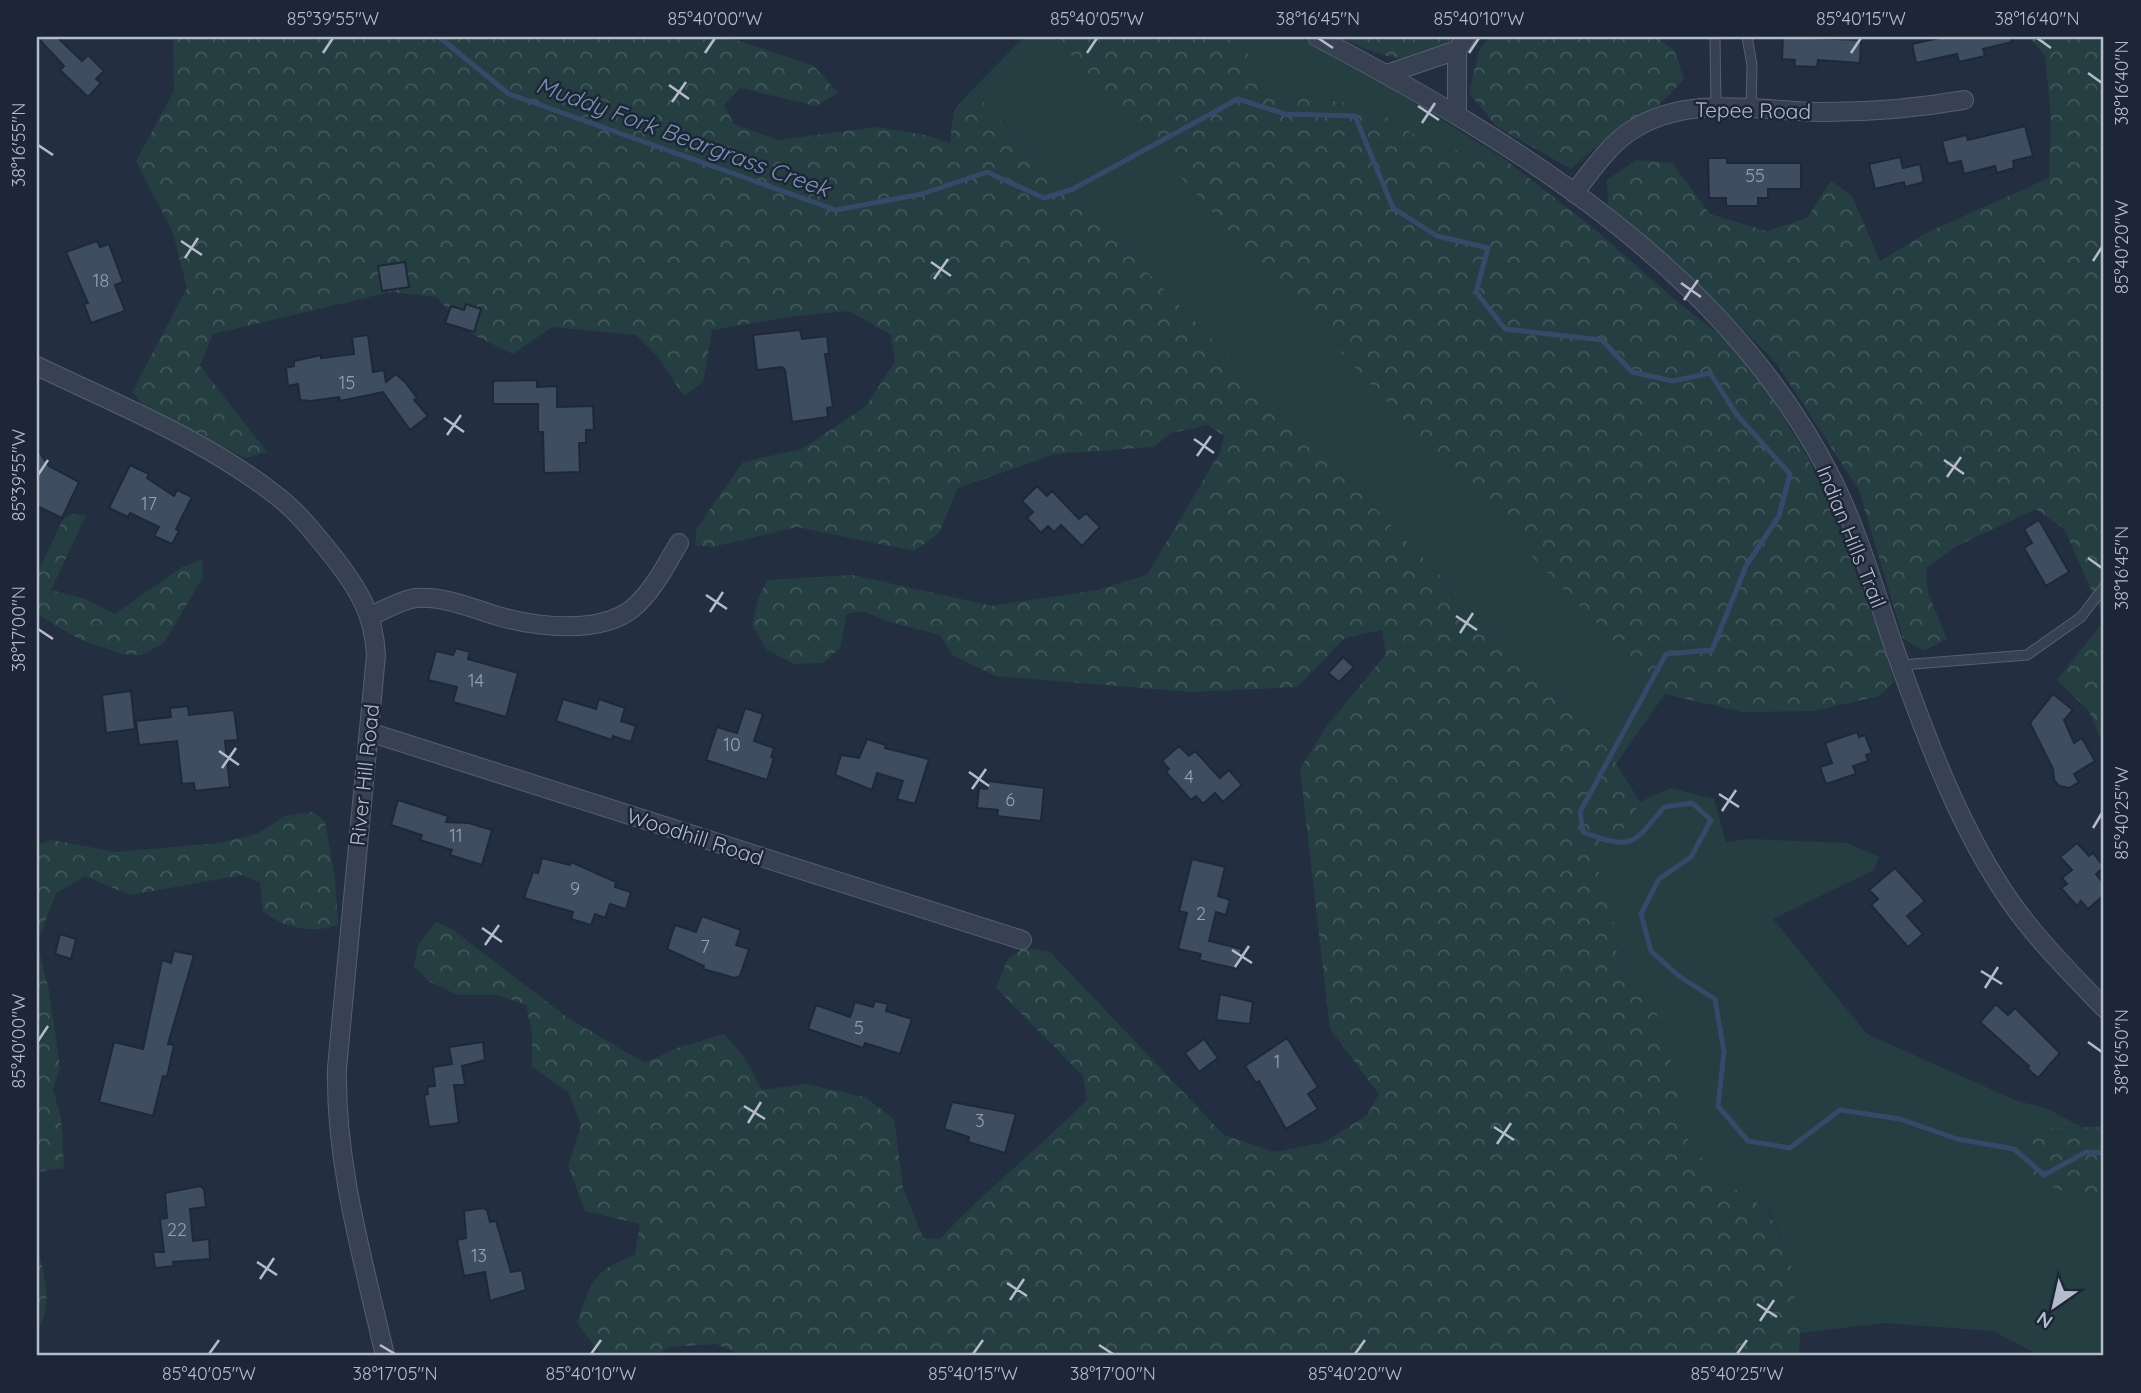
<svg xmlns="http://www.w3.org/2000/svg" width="2141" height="1393" viewBox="0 0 2141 1393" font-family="Quicksand,sans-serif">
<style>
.grass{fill:#253e42}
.forest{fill:url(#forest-crowns)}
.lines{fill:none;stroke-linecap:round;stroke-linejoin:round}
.stream{stroke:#364969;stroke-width:5}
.building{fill:#3f4d61;stroke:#1f2838;stroke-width:2}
.lane-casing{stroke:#565f6e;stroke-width:11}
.street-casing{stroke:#565f6e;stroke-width:20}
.lane{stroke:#384151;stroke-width:9}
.street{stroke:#384151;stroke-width:18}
.ticks{fill:none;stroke:#b4bccb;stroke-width:2.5}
.labels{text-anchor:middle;stroke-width:5;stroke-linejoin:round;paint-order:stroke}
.number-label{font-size:18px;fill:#97a0b0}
.street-label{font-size:21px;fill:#b4bccb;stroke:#1d2636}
.water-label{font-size:23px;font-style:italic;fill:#7a91b5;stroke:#1d2636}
.neatline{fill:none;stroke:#b4bccb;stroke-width:2.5}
.ticks-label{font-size:18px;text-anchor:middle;fill:#b4bccb}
</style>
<defs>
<pattern id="forest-crowns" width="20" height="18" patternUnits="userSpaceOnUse" patternTransform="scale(1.75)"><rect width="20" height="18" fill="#253e42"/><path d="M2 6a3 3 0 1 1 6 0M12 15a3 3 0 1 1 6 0" fill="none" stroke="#42585c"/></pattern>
</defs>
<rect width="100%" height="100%" fill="#232f41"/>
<g class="grass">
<path d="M1024,37H1055C1255,259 1457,479 1665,694L1616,764L1607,749L972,90Z"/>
<path d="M1234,37H1300L1383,83L1498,155L1435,148L1372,107L1260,89L1250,56Z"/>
<path d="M1670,788L1714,799L1726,842L1750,839L1847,843L1879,857L1874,870L1773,919L1867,1034L2017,1101L2046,1108L2082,1127L2032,1128L2104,1205V1356H2041L1993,1331L1884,1323L1800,1333L1790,1257L1768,1209L1719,1179L1688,1139L1675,1074L1657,1013L1616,974L1617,933L1592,853L1628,825L1640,802Z"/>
</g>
<g class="forest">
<path d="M173,37H727L813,65L838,93L816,106L740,88L724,105L734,124L778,140L877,127L930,136L950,143L954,110L972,90L1607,749L1640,802L1628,825L1593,853L1617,933L1616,974L1657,1013L1675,1074L1688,1139L1719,1179L1767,1209L1790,1257L1800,1333L1799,1356H745L716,1344L670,1347L655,1356H602L577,1323C592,1281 592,1271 635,1255L640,1224L585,1211L568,1166L581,1125L568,1092L532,1067V1032L526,1005L498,995H458L430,982L414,966L418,945L436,922L452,929L568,1018L645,1063L677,1048L724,1034L744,1057L762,1090L805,1084L865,1097L894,1119L903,1188L923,1238L940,1239C987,1189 1039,1148 1087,1100L1083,1076L996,988L1008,959L1024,948L1050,952L1224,1135L1274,1152L1325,1142L1367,1115L1379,1094L1330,1029L1300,769L1326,727L1386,654L1382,630L1345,638L1297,687L1191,692L996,676L952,655L940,635L890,622L863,611L847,614L840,648L823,663L795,664L767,650L752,625L758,599L767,580L853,575L992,606L1097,590L1147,575L1220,452L1224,436L1208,425L1171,433L1154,447L1055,454L958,488L939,533L914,551L797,527L713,547L695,545L697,528L743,462L802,449L866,406L895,362L891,335L849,311L788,317L712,330L703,382L684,396L657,356L636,335L552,327L513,354L472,334L436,297L390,292L213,334L200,366L267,452L245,458L145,407L132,392L187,288L173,233L136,161L174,91Z"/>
<path d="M1055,37H1234L1250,56L1260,89L1372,107L1435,148L1499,155L1592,227L1680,304L1727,340L1770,396L1807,456L1828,500L1881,638L1894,682L1879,696L1814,711L1742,712L1665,694L1492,515L1260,265Z"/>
<path d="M1341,37H1452C1423,75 1375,55 1341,37Z"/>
<path d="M1489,37H1656L1674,50L1684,79L1655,109L1614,131L1571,169L1497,127L1469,93L1479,51Z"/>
<path d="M2029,37H2104V618L2064,529L2036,509L1957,546L1926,568L1928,593L1947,639L1923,651L1903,638L1859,490L1777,364L1677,262L1608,207L1607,180L1636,160L1672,163L1710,214L1767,231L1807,218L1831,181L1852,196L1880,261L1926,233L2049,178L2051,117L2045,56Z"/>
<path d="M72,514L86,515L51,590L85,599L115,614L182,567L202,560L203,577L164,643L141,655L122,654L79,639L37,614V574L63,519Z"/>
<path d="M2104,621V746L2089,711L2057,680Z"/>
<path d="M313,812L325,822L335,879L338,925C312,934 283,928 263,911L260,882L242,875L130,895L85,876L56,893L37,943L49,991L60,1067L53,1089L61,1118L64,1168L37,1172V844L52,840L116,852L219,843L257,834L285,816Z"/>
<path d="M2104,1123V1205L2034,1181L2032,1128L2098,1127Z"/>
<path d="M37,1244C43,1273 55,1304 37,1330Z"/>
</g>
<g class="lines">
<path class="stream" d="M439,37L509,94L836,210L922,194L987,172L1044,198L1073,189L1238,99L1285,114L1355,116L1393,208L1437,236L1488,248L1476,292L1505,329L1602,340L1632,372L1673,381L1710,373L1737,415L1790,474L1779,516L1746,566L1712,650L1666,654L1580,812L1583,832C1632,850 1632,846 1664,807L1692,803L1711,820L1691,857L1659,879L1641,914L1651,951L1680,977L1715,999L1724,1052L1718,1106L1748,1141L1790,1148L1840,1110L1900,1119L1957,1139L2014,1149L2044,1175L2086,1152L2104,1153"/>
</g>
<g class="building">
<path d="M37,37H57L82,61L88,55L104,71L96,79L101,83L88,97L60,70L64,66Z"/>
<path d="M1783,37L1861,40L1860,63L1818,60L1817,67L1794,66L1795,60L1782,59Z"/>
<path d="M1944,37H2011L2012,42L1983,49L1985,56L1959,62L1957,54L1916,63L1912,44Z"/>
<path d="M2025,126L2033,156L2013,161L2014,168L1997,173L1995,166L1964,174L1961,161L1948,164L1942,141L1966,135L1968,140Z"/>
<path d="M1900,157L1903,168L1920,164L1924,182L1905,187L1904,182L1875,189L1869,164Z"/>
<path d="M1708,158H1727V163H1801V189H1768V198H1758V206H1726V198H1709Z"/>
<path d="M97,241L100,247L109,244L123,282L115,285L125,311L91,323L84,304L88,303L66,252Z"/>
<path d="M405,262L409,287L382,291L378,266Z"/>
<path d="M466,304L481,309L474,332L445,323L451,306L464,310Z"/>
<path d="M800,330L802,339L827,336L829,354H825L833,407L827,408L828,417L792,422L785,370L782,367L757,370L753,335Z"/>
<path d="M368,335L373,372L384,370L386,382L396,374L405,382L417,398L414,400L428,416L410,430L383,392L340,401L339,397L311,401L300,400L298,384L288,386L286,368L294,366V361L321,355V358L354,354L352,337Z"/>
<path d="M537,380V387L557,386V407L593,406L594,430H586V443H579L580,472L544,473L543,432H538V404H493V381Z"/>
<path d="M37,449L49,466L79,482L62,518L37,506Z"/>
<path d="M130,465L149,474L147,478L174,496L177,490L192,497L176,529L179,531L172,544L154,536L159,527L130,513L128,517L109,508Z"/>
<path d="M1037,486L1047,496L1052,491L1079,519L1086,513L1100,527L1082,546L1061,525L1054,532L1048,526L1041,533L1027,518L1033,512L1022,501Z"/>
<path d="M2039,520L2069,572L2046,586L2024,548L2032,543L2024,529Z"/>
<path d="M456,648L470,652L468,659L518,673L506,717L453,702L457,687L428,680L436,651L453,655Z"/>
<path d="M1343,657L1354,667L1339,682L1328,673Z"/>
<path d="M131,691L135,729L106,733L102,695Z"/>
<path d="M2053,694L2073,710L2064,720L2074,743L2082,738L2095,761L2074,774L2079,782L2069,788L2059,786L2054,780L2053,769L2030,723Z"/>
<path d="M563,699L596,709L599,699L625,708L621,721L636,726L631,742L613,736L612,740L556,721Z"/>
<path d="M188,706L189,715L234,710L238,740L225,741L230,787L195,791L194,783L182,784L177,741L139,745L136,721L171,717L170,708Z"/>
<path d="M745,708L763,714L754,741L774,748L771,757L774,758L767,780L706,760L717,727L737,733Z"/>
<path d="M1857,732L1859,737L1865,735L1872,753L1866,755L1868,761L1853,766L1856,774L1826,784L1820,767L1832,763L1825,743Z"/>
<path d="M867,739L886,745L885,748L929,759L915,804L897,799L903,781L877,773L872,790L835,775L841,755L859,758Z"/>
<path d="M1179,746L1189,756L1195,751L1220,778L1229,770L1242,785L1223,802L1215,793L1203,804L1196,796L1191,800L1166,772L1169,769L1162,761Z"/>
<path d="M988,781L1044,788L1041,821L997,816L998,810L977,808L979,788L987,789Z"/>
<path d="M398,800L448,816L446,822L469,823L492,830L482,865L450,855L452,850L420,840L422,835L391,825Z"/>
<path d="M2077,843L2089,856L2093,853L2104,867L2096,874L2104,884V895L2088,909L2081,901L2077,906L2061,888L2067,884L2062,878L2072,870L2060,857Z"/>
<path d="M542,858L570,865L571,862L616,882L615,887L631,892L626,909L610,904L605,918L595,914L591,925L571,919L573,912L524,898L533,872L538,873Z"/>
<path d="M1192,859L1225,867L1218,896L1230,900L1226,915L1216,912L1209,941L1242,949L1237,969L1199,960L1201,954L1178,949L1187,913L1179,911Z"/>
<path d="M1895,868L1925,901L1907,916L1923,934L1908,947L1871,905L1878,899L1869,890Z"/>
<path d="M702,916L741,930L736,945L749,949L740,976L735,978L703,969L704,966L667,949L675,925L696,932Z"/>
<path d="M60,934L76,939L71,959L55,954Z"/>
<path d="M174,951L194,955L168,1044L174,1045L167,1077L163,1076L153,1116L99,1102L114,1042L143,1049L162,960L171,963Z"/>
<path d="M1220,994L1253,1002L1250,1024L1216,1020Z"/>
<path d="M875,1001L888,1004L886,1011L912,1019L900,1054L865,1043L863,1048L808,1029L816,1005L850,1017L855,1002L873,1007Z"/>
<path d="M1996,1004L2008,1015L2015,1008L2060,1053L2038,1078L2027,1068L2029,1066L1980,1022Z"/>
<path d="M1287,1038L1318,1087L1308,1094L1318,1109L1286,1129L1259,1081L1256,1083L1245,1066Z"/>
<path d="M1204,1039L1218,1058L1199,1072L1185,1053Z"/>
<path d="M483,1042L485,1060L462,1066L465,1085H454L459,1123L429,1127L424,1095L428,1094L427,1087L435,1086L433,1067L452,1064L449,1047Z"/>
<path d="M952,1102L1016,1114L1005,1153L968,1142L969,1137L944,1129Z"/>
<path d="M200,1186L204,1189L206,1207L190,1209L193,1241L209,1239L210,1259L173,1262L174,1266L155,1268L153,1252H164L160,1219L167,1218L165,1193Z"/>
<path d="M483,1208L487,1210L490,1222L496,1221L511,1272L522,1270L526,1290L490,1301L485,1272L464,1276L457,1240L466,1238L464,1211Z"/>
</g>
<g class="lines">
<defs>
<g id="lane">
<path d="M1715,37L1716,107"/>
<path d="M1747,37L1752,65L1751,109"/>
<path d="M1901,665L2027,655L2081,617L2104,587"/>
</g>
<g id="street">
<path d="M1317,37C1518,144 1730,272 1834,483C1864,545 1881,614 1905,678C1933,755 1963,833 2010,901C2037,940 2072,974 2104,1008"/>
<path d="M1387,74L1457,50"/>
<path d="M1457,115V50L1466,37"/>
<path d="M1574,193C1591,172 1608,145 1632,130C1690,93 1760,112 1826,112C1873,112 1918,108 1964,100"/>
<path d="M37,366C118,405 206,440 277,496C298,512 315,534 332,555C357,587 374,613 376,655L337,1068C335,1166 364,1262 385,1356"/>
<path d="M371,616C384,610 401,600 416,598C445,596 471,608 498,616C536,627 600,635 633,608C653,591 666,565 679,543"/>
<path d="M369,732L1022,940"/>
</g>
</defs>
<use href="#lane" class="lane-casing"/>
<use href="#street" class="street-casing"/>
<use href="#lane" class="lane"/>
<use href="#street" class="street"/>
</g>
<path class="ticks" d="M1318,38L1333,48M2037,38L2051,48M323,53L333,38M705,53L715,38M1087,53L1097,38M1469,53L1479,38M1851,53L1861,38M2088,73L2102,83M669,85L689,99M672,102L686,82M1418,106L1439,120M1422,123L1435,103M38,145L53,155M181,241L202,255M185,258L198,238M2093,261L2102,247M931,262L951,276M934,279L948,259M1681,283L1701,297M1684,300L1698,280M444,418L464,432M447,435L461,415M1194,439L1214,453M1197,456L1211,436M1944,460L1964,474M38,475L48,460M1947,477L1961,457M2088,558L2102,568M706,595L727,609M710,612L723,592M1456,616L1477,630M38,629L53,639M1460,633L1473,613M219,751L239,765M222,768L236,748M969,772L989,786M972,789L986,769M1719,794L1739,807M1722,811L1736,790M2093,828L2102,813M482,928L502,942M485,945L499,925M1232,950L1252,963M1235,967L1249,946M1981,971L2002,984M1985,988L1998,967M38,1041L48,1026M2088,1042L2102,1052M744,1106L765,1119M748,1123L761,1102M1494,1127L1514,1140M1497,1144L1511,1123M257,1262L277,1275M260,1279L274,1258M1007,1283L1027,1296M1010,1300L1024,1279M1757,1304L1777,1317M1760,1321L1774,1300M380,1345L395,1354M1099,1345L1113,1354M209,1354L219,1340M591,1354L601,1340M973,1354L983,1340M1355,1354L1365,1340M1737,1354L1747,1340"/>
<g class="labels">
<g class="number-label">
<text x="1755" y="182">55</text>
<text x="101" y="287">18</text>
<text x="347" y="389">15</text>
<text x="149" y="510">17</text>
<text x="476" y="687">14</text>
<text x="732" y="751">10</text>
<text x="1189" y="783">4</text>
<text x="1010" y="806">6</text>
<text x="456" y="842">11</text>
<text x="575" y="895">9</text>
<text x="1201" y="920">2</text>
<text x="705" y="953">7</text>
<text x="859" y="1034">5</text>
<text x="1277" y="1068">1</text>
<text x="980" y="1127">3</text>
<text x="177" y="1236">22</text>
<text x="479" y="1262">13</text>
</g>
<g class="street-label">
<text transform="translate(1753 111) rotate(1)" y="7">Tepee Road</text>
<text transform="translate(1851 537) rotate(68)" y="7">Indian Hills Trail</text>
<text transform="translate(365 775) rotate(-84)" y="7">River Hill Road</text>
<text transform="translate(695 837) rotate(18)" y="7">Woodhill Road</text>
</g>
<g class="water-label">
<text transform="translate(683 137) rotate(20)" y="8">Muddy Fork Beargrass Creek</text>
</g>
</g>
<rect width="2141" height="1393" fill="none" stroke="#1d2636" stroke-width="77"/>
<g transform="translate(2054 1306) rotate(214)" stroke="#1d2636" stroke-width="5" paint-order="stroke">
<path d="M0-5L12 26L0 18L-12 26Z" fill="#b4bccb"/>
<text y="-10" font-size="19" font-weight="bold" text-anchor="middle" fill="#b4bccb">N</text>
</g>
<rect x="38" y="38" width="2064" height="1316" class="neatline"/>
<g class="ticks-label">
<text x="333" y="25">85°39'55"W</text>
<text x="715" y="25">85°40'00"W</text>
<text x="1097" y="25">85°40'05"W</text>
<text x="1318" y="25">38°16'45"N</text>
<text x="1479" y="25">85°40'10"W</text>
<text x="1861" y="25">85°40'15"W</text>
<text x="2037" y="25">38°16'40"N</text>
<text transform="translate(2122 83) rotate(-90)" y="6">38°16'40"N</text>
<text transform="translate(19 145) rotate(-90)" y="6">38°16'55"N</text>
<text transform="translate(2122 247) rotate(-90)" y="6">85°40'20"W</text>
<text transform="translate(19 475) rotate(-90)" y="6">85°39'55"W</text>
<text transform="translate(2122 568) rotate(-90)" y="6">38°16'45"N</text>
<text transform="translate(19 629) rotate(-90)" y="6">38°17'00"N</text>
<text transform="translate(2122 813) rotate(-90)" y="6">85°40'25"W</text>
<text transform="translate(19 1041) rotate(-90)" y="6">85°40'00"W</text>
<text transform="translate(2122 1052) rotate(-90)" y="6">38°16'50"N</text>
<text x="209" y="1380">85°40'05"W</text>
<text x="395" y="1380">38°17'05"N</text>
<text x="591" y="1380">85°40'10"W</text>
<text x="973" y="1380">85°40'15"W</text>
<text x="1113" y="1380">38°17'00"N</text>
<text x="1355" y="1380">85°40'20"W</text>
<text x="1737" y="1380">85°40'25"W</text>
</g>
</svg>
